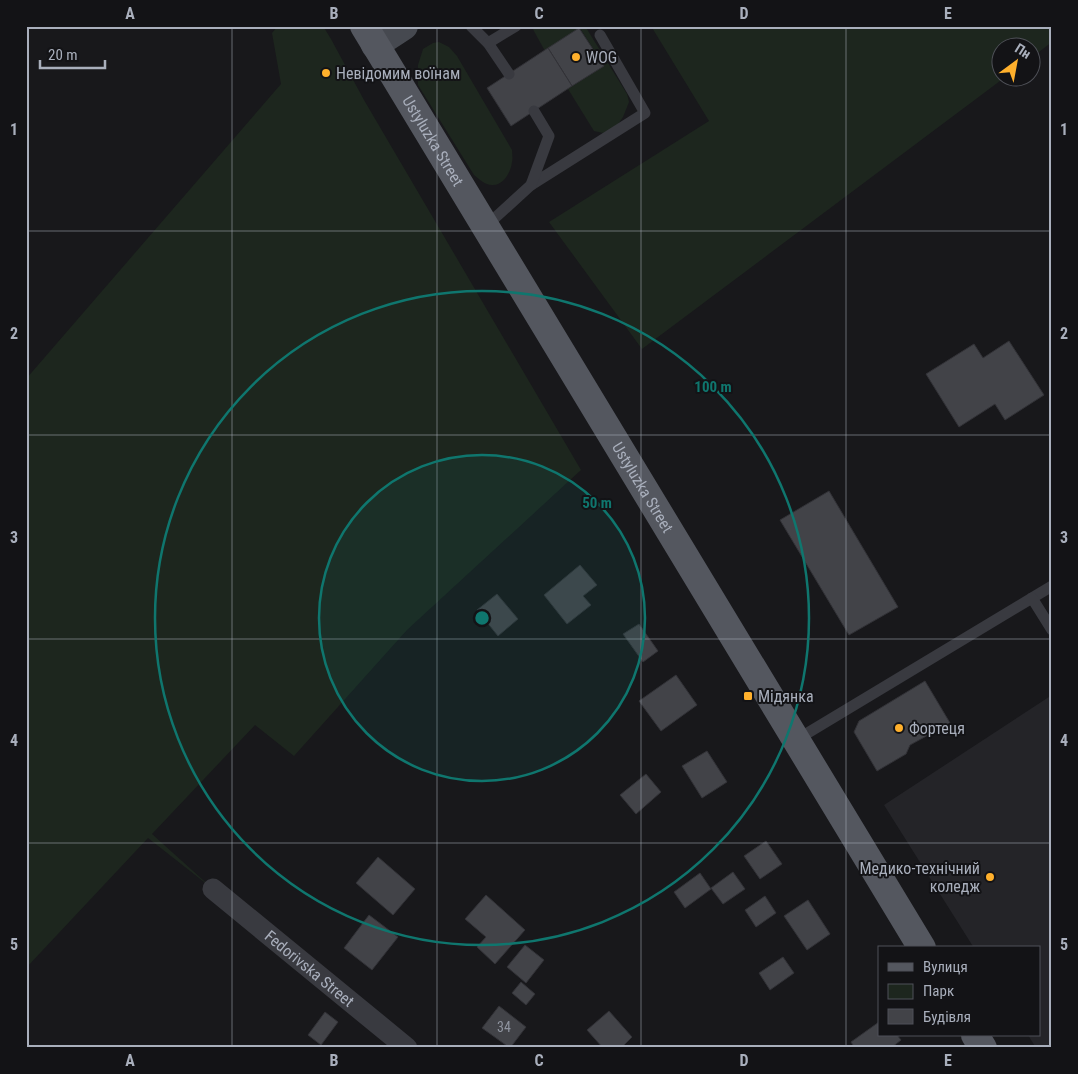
<svg xmlns="http://www.w3.org/2000/svg" width="1078" height="1074" viewBox="0 0 1078 1074" font-family="'Roboto Condensed',sans-serif">
<style>
.built{fill:#242428}
.green{fill:#1d261e}
.building{fill:#424348;stroke:#323237}
.lines{fill:none;stroke-linecap:round;stroke-linejoin:round}
.lane{stroke:#393a40;stroke-width:11}
.street{stroke:#393a40;stroke-width:21}
.secondary{stroke:#464950;stroke-width:28}
.primary{stroke:#54575f;stroke-width:28}
.grid{fill:none;stroke:#a9afbc;stroke-width:1;stroke-opacity:0.55}
.ring{fill:none;stroke:#0f766e;stroke-width:2.5}
.poi-dot{fill:#ffb02c;stroke:#131316;stroke-width:2}
.labels{text-anchor:middle;stroke-width:4;stroke-linejoin:round;paint-order:stroke}
.number-label{font-size:14px;fill:#8f949f}
.poi-label{font-size:16px;fill:#a9afbc;stroke:#131316;text-anchor:start}
.street-label{font-size:16px;fill:#a9afbc;stroke:#131316}
.centre{fill:#0f766e;stroke:#131316;stroke-width:2.5}
.ring-label{font-size:15px;text-anchor:middle;font-weight:bold;fill:#0f766e;stroke:#131316;stroke-width:4;stroke-linejoin:round;paint-order:stroke}
.neatline{fill:none;stroke:#a9afbc;stroke-width:2}
.grid-label{font-size:16px;text-anchor:middle;font-weight:bold;fill:#a9afbc}
</style>
<rect width="100%" height="100%" fill="#18181b"/>
<path class="built" d="M1052,695V1048H1036L1028,1035H1039V948H974L884,805Z"/>
<g class="green">
<path d="M278,26H323L331,39L364,100L581,470L407,630L294,756L255,725L152,834L213,889L148,838L26,968V379L281,84L272,33Z"/>
<path d="M585,26L627,94L629,102L623,117L616,127L603,133L594,131L568,89L604,66L580,28L545,51L535,33L532,27Z"/>
<path d="M651,26H1052V42L1031,58L1030,48H1000V78H1004L642,349L549,222L709,121Z"/>
<path d="M439,42L449,47L457,56L512,150C512,154 513,158 512,162C511,172 503,186 492,185C485,185 479,179 474,175L418,85V65L423,49L433,43Z"/>
</g>
<g class="building">
<path d="M579,28L604,66L572,86L548,48Z"/>
<path d="M548,48L572,86L511,126L487,88Z"/>
<path d="M1009,341L1044,395L1005,420L995,404L959,427L926,374L974,344L983,358Z"/>
<path d="M829,491L898,607L849,635L780,520Z"/>
<path d="M580,565L597,585L583,596L591,605L567,624L544,595Z"/>
<path d="M497,594L518,619L498,636L477,610Z"/>
<path d="M639,624L658,651L643,662L623,634Z"/>
<path d="M676,675L697,705L661,731L639,701Z"/>
<path d="M925,681L950,723L910,745L906,754L877,771L854,732L859,721Z"/>
<path d="M707,751L727,782L702,798L682,766Z"/>
<path d="M646,774L661,792L636,814L620,795Z"/>
<path d="M766,841L782,864L760,879L744,856Z"/>
<path d="M378,857L415,889L393,915L356,883Z"/>
<path d="M733,872L745,889L723,904L711,888Z"/>
<path d="M700,873L711,889L685,908L674,892Z"/>
<path d="M486,895L525,930L495,964L477,947L486,937L465,919Z"/>
<path d="M765,896L776,913L756,927L745,910Z"/>
<path d="M808,900L830,934L807,950L784,916Z"/>
<path d="M369,915L398,937L372,970L344,948Z"/>
<path d="M525,945L544,960L526,983L507,967Z"/>
<path d="M783,957L794,973L770,990L759,973Z"/>
<path d="M521,982L535,994L526,1005L512,993Z"/>
<path d="M499,1006L526,1027L510,1048L482,1028Z"/>
<path d="M609,1011L632,1037L621,1048H603L587,1030Z"/>
<path d="M325,1012L338,1022L321,1045L308,1035Z"/>
<path d="M879,1022V1035H897L901,1040L891,1048H855L851,1042Z"/>
</g>
<g class="lines">
<g class="lane">
<path d="M471,26L488,43L509,74"/>
<path d="M488,43L516,26"/>
<path d="M531,185L645,113L600,35"/>
<path d="M485,227L531,185L549,136L534,111"/>
<path d="M1032,598L1052,586"/>
<path d="M796,740L1032,598L1052,630"/>
</g>
<path class="street" id="s1" d="M213,889L407,1048"/>
<path class="secondary" d="M375,45L404,26"/>
<g class="primary">
<path id="s2" d="M364,26L922,948"/>
<path d="M975,1035L983,1048"/>
</g>
</g>
<path class="grid" d="M232,26V1048M437,26V1048M641,26V1048M846,26V1048M26,231H1052M26,435H1052M26,639H1052M26,843H1052"/>
<circle cx="482" cy="618" r="163" fill="#0f766e" fill-opacity=".12"/>
<g class="ring">
<circle cx="482" cy="618" r="163"/>
<circle cx="482" cy="618" r="327"/>
</g>
<g class="poi-dot">
<circle cx="576" cy="57" r="5"/>
<circle cx="326" cy="73" r="5"/>
<rect x="743" y="691" width="10" height="10" rx="2.5"/>
<circle cx="899" cy="728" r="5"/>
<circle cx="990" cy="877" r="5"/>
</g>
<g class="labels">
<g class="number-label">
<text x="504" y="1032">34</text>
</g>
<g class="poi-label">
<text x="586" y="63">WOG</text>
<text x="336" y="79">Невідомим воїнам</text>
<text x="758" y="702">Мідянка</text>
<text x="909" y="734">Фортеця</text>
<text x="980" y="874" text-anchor="end">Медико-технічний<tspan x="980" dy="18">коледж</tspan></text>
</g>
<g class="street-label">
<text dy="6" stroke="none"><textPath href="#s2" startOffset="134">Ustyluzka Street</textPath></text>
<text dy="6" stroke="none"><textPath href="#s2" startOffset="539">Ustyluzka Street</textPath></text>
<text dy="6" stroke="none"><textPath href="#s1" startOffset="125">Fedorivska Street</textPath></text>
</g>
</g>
<circle cx="482" cy="618" r="8" class="centre"/>
<g class="ring-label">
<text x="713" y="392">100 m</text>
<text x="597" y="508">50 m</text>
</g>
<rect width="1078" height="1074" fill="none" stroke="#131316" stroke-width="55"/>
<rect x="878" y="946" width="162" height="90" fill="#131316" stroke="#4f5158"/>
<rect x="888" y="963" width="25" height="8" fill="#54575f" stroke="#4f5158"/>
<text x="923" y="972" font-size="15" fill="#a9afbc">Вулиця</text>
<rect x="888" y="984" width="25" height="15" fill="#1d261e" stroke="#4f5158"/>
<text x="923" y="996" font-size="15" fill="#a9afbc">Парк</text>
<rect x="888" y="1009" width="25" height="15" fill="#424348" stroke="#4f5158"/>
<text x="923" y="1022" font-size="15" fill="#a9afbc">Будівля</text>
<g transform="translate(1016 62) rotate(32)"><circle r="24" fill="#131316" stroke="#4f5158"/>
<path d="M0-4L9 19L0 12L-9 19Z" fill="#ffb02c"/>
<text y="-8" font-size="14" font-weight="bold" text-anchor="middle" fill="#a9afbc">Пн</text>
</g>
<path d="M40 60v8h65v-8" fill="none" stroke="#a9afbc" stroke-width="2.5"/>
<text x="48" y="60" font-size="15" fill="#a9afbc" stroke="#131316" stroke-width="4" paint-order="stroke">20 m</text>
<rect x="28" y="28" width="1022" height="1018" class="neatline"/>
<g class="grid-label">
<text x="130" y="19">A</text>
<text x="334" y="19">B</text>
<text x="539" y="19">C</text>
<text x="744" y="19">D</text>
<text x="948" y="19">E</text>
<text x="14" y="135">1</text>
<text x="1064" y="135">1</text>
<text x="14" y="339">2</text>
<text x="1064" y="339">2</text>
<text x="14" y="543">3</text>
<text x="1064" y="543">3</text>
<text x="14" y="746">4</text>
<text x="1064" y="746">4</text>
<text x="14" y="950">5</text>
<text x="1064" y="950">5</text>
<text x="130" y="1066">A</text>
<text x="334" y="1066">B</text>
<text x="539" y="1066">C</text>
<text x="744" y="1066">D</text>
<text x="948" y="1066">E</text>
</g>
</svg>
